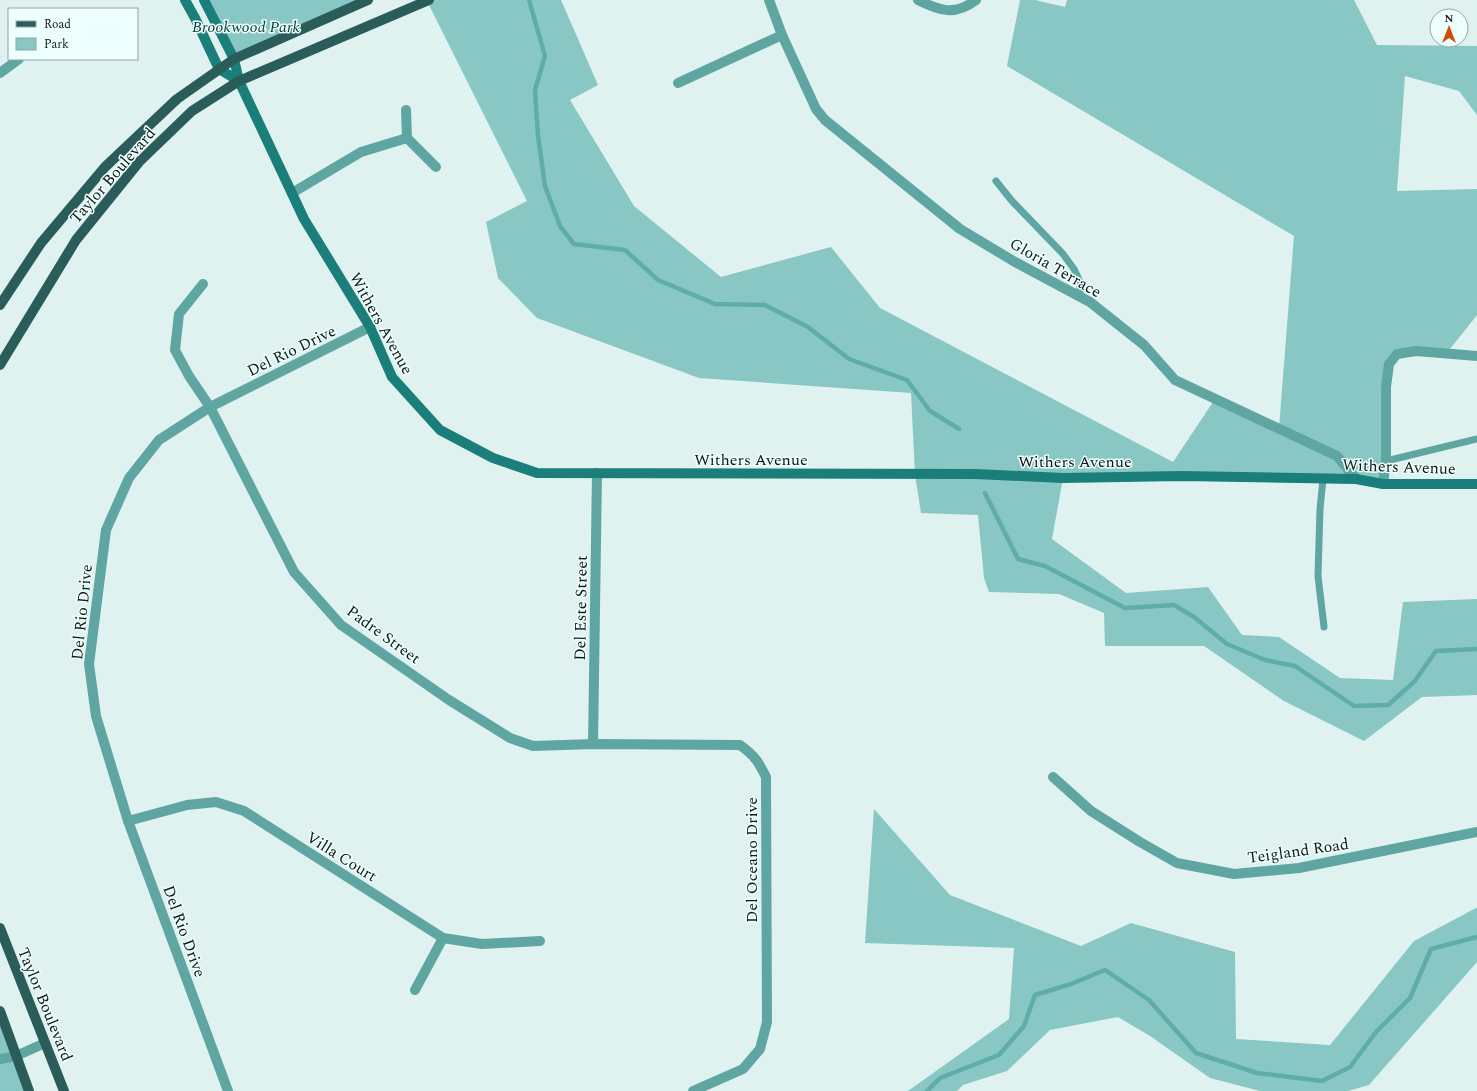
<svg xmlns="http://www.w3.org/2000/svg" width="1477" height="1091" viewBox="0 0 1477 1091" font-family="Spectral,serif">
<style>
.green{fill:#88c7c4}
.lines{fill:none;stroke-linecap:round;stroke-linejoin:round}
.stream{stroke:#5faca8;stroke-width:4.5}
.lane{stroke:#5fa6a2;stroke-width:7}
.street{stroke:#5fa6a2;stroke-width:10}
.secondary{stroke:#1a7e7b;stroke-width:10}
.primary{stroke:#2a5c59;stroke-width:10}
.labels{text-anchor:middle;stroke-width:3;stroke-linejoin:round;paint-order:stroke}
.park-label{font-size:16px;font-style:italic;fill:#063b39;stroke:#edfffd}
.street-label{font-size:16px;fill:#111817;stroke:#edfffd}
</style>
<rect width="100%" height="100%" fill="#dff2f0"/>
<g class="green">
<path d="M204,0H368L234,59Z"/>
<path d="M429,0H561L598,85L570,100L634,206L721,277L831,247L880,308L1173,462L1215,399L1279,428L1294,236L1007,66L1020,0H1035L1065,7L1067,0H1354L1377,45L1477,46V115L1459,91L1405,76L1397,191L1477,189V315L1446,354H1397L1389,364L1383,484L1063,478L1052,539L1126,593L1208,587L1242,635L1279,637L1340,678L1393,680L1403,602L1477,599V695L1422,697L1364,741L1284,701L1204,646H1105L1104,613L1059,594L989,592L984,578L978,515L921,513L915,475L911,393L699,378L537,318L498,278L486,222L527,201L427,1Z"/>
<path d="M874,809L950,895L1081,946L1131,923L1235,952L1236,1039L1330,1045L1414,941L1476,908H1477V962L1369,1085L1348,1091H1260L1210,1078L1150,1036L1118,1017L1050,1030L1007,1071L963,1085L957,1091H908L1009,1019L1014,948L865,943Z"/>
<path d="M0,1011L29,1091H0Z"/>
</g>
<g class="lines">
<g class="stream">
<path d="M529,0L545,56L535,90L538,136L545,186L560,226L574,244L625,250L658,280L715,304L765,305L808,327L849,359L907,380L930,411L959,429"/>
<path d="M985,493L1018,559L1045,566L1125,608L1174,605L1194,617L1227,644L1265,660L1295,666L1354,706L1388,705L1414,682L1436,651L1477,649"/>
<path d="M927,1091L940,1078L999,1055L1024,1026L1035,995L1071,984L1105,970L1149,1000L1196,1053L1257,1073L1322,1081L1350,1067L1376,1032L1410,998L1431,949L1477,937"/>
</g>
<g class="lane">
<path d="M996,181L1012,201L1063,254L1074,269L1080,282V297"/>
<path d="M1386,461L1477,439"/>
<path d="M1323,479L1320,509L1318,576L1324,627"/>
</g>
<g class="street">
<path d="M769,0L782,35L816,109L825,120L960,229L1015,262L1090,302L1144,345L1175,380L1337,456L1356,479"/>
<path d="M918,0C940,11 955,16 976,0"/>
<path d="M0,73L19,59"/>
<path d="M678,83L782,35"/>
<path d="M406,110L407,138L436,167"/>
<path d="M292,193L361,152L407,138"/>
<path d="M203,284L179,314L175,350L189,376L210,407L294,572L341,625L449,700L510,738L533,746L593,744L740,745C755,756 758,761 766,777L767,1022L760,1049L743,1069L693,1091"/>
<path d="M1383,484L1386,461V387L1389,364L1397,354L1416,351L1477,356"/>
<path d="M593,744L597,473"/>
<path d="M1053,777L1091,811L1140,842L1177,863L1234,874L1299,868L1477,832"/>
<path d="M128,821L187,805L216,802L244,811L443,938L482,944L540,941"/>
<path d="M415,990L443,938"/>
<path d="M0,1059L16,1056L45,1043"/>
<path d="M228,1091L128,821L96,716L89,664L106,530L129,478L159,440L210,407L370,327"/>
</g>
<g class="secondary">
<path d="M185,0L195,18L219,69L239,81L234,59L204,0"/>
<path d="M239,81L304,219L370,327L392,377L440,430L493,458L537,473L975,474L1063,478L1181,476L1356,479L1383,484H1477"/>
</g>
<g class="primary">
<path d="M0,305L41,243L105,167L177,99L234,59L368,0"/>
<path d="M0,365L76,240L139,162L192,111L239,81L429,0"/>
<path d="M0,928L64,1091"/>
<path d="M0,1011L29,1091"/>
</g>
</g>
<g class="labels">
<g class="park-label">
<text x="246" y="32">Brookwood Park</text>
</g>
<g class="street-label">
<text transform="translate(112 175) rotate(-49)" y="6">Taylor Boulevard</text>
<text transform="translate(1056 267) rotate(30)" y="6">Gloria Terrace</text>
<text transform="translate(382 323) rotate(61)" y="6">Withers Avenue</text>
<text transform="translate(291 350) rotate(-26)" y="6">Del Rio Drive</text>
<text x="751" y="465">Withers Avenue</text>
<text x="1075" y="467">Withers Avenue</text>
<text transform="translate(1399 466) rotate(2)" y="6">Withers Avenue</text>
<text transform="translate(580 608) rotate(-89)" y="6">Del Este Street</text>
<text transform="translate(81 612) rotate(-84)" y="6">Del Rio Drive</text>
<text transform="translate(384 634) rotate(36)" y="6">Padre Street</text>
<text transform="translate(1298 850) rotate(-8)" y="6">Teigland Road</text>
<text transform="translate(342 856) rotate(32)" y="6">Villa Court</text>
<text transform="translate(751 860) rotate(-90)" y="6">Del Oceano Drive</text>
<text transform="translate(185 931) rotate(70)" y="6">Del Rio Drive</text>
<text transform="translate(46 1004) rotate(68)" y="6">Taylor Boulevard</text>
</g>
</g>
<rect x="8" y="8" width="130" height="52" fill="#edfffd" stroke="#95a3a1"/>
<rect x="16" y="21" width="20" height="6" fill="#2a5c59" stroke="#95a3a1"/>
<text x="44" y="28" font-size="12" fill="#111817">Road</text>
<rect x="16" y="38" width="20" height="12" fill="#88c7c4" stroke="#95a3a1"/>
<text x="44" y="48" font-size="12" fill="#111817">Park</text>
<g transform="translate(1449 28)"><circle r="19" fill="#edfffd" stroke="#95a3a1"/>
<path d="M0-3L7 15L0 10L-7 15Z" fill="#d04c00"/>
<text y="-6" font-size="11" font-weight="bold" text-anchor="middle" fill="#111817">N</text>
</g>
</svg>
